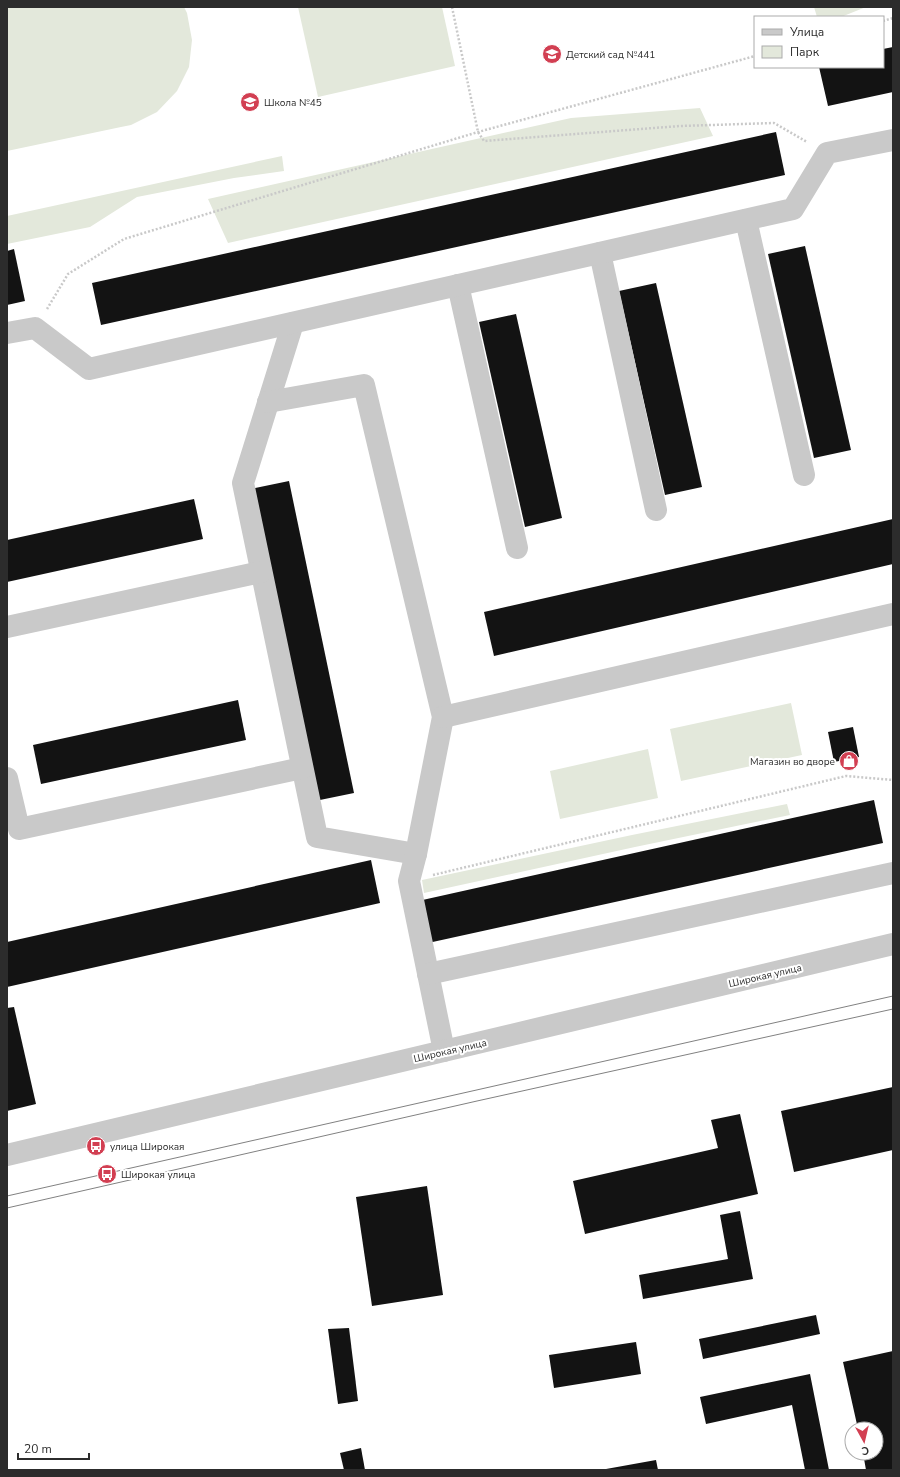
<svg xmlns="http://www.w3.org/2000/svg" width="900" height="1477" viewBox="0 0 900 1477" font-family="'Nunito Sans',sans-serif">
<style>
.green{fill:#e3e8db}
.building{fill:#131313}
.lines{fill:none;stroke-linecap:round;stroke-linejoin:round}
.path{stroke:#c9c9c9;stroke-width:2.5;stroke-dasharray:2 2;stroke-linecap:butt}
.minor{stroke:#c9c9c9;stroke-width:22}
.tram{stroke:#818181;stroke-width:1}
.labels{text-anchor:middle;stroke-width:4;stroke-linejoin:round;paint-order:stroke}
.poi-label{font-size:10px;fill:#2c2c2c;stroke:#fff;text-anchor:start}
.street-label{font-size:10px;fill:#2c2c2c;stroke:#fff}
</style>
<rect width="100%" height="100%" fill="#fff"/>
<g class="green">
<path d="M7,7H184L187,13L192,40L189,67L177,91L157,112L131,125L121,127L7,151Z"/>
<path d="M298,7H442L455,66L318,97Z"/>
<path d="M814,7H866L841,17H817Z"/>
<path d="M700,108L713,136L228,243L208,199L571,118Z"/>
<path d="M282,156L284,171L234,178L137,197L90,227L7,244V216Z"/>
<path d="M791,703L802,755L681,781L670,729Z"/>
<path d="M648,749L658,798L560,819L550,771Z"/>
<path d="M787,804L790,815L635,847L424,893L422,880L632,835Z"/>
</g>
<g class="building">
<path d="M893,47V92L828,106L819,67H883V49Z"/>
<path d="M776,132L785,175L101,325L92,283Z"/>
<path d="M805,246L851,450L814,458L768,254Z"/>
<path d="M14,249L25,301L7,305V251Z"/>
<path d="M656,283L702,487L665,495L619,291Z"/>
<path d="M516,314L562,518L525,527L479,322Z"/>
<path d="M289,481L354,793L315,801L251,489Z"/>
<path d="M194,499L203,539L7,582V540Z"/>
<path d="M893,519V564L494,656L484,612Z"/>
<path d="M238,700L246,740L41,784L33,745Z"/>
<path d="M853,727L859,757L834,762L828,732Z"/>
<path d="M874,800L883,843L428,943L418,901Z"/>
<path d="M371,860L380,903L7,987V942Z"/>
<path d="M14,1007L36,1104L7,1111V1008Z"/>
<path d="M893,1087V1150L794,1172L781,1111Z"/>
<path d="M740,1114L758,1194L585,1234L573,1181L718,1148L711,1120Z"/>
<path d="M427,1186L443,1295L372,1306L356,1197Z"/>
<path d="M740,1211L753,1279L643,1299L639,1275L728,1259L720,1215Z"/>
<path d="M816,1315L820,1334L703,1359L699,1339Z"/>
<path d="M349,1328L358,1401L338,1404L328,1329Z"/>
<path d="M636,1342L641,1374L554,1388L549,1355Z"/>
<path d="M893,1351V1470H866L863,1453H876V1429H858L843,1362Z"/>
<path d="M810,1374L829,1470H805L792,1405L706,1424L700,1397Z"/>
<path d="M361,1448L365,1470H344L340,1453Z"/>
<path d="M656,1460L658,1470H606V1469Z"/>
</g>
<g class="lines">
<g class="path">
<path d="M452,7L478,132L484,141L680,126L774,123L807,142"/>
<path d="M883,21L893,18"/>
<path d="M47,309L68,274L124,239L478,132L755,56"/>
<path d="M433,875L846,776L893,780"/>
</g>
<g class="minor">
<path d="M746,220L804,475"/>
<path d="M600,253L656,510"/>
<path d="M458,285L517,548"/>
<path d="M293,323L243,483L317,837L416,854"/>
<path d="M7,333L35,328L89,369L793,209L827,153L893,140"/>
<path d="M268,402L364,385L443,717L416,854L409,881L444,1051"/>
<path d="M7,627L261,572"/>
<path d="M443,717L893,614"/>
<path d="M7,778L19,829L302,768"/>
<path d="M428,974L893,873"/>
<path d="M7,1155L893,944"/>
</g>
<g class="tram">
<path d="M7,1196L893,996"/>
<path d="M7,1208L477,1101L893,1009"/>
</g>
</g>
<defs>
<symbol id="school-disc" viewBox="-11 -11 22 22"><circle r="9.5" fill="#d23f52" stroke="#fff"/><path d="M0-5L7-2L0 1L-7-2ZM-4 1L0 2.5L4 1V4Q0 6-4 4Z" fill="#fff"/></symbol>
<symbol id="shop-disc" viewBox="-11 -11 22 22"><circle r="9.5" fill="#d23f52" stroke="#fff"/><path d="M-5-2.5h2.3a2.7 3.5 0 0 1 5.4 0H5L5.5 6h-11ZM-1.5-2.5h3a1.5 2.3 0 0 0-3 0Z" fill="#fff"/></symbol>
<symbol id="bus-disc" viewBox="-11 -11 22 22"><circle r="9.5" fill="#d23f52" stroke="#fff"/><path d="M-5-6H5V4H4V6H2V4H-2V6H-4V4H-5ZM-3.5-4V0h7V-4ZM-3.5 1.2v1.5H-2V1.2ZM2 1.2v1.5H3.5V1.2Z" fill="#fff"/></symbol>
</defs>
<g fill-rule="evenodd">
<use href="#school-disc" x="541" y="43" width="22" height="22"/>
<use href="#school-disc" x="239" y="91" width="22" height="22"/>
<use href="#shop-disc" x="838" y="750" width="22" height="22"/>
<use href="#bus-disc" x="85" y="1135" width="22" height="22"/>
<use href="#bus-disc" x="96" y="1163" width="22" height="22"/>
</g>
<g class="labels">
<g class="poi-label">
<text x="566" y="58">Детский сад №441</text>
<text x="264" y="106">Школа №45</text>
<text x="835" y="765" text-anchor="end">Магазин во дворе</text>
<text x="110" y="1150">улица Широкая</text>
<text x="121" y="1178">Широкая улица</text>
</g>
<g class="street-label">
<text transform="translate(765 975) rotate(-13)" y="4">Широкая улица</text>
<text transform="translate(450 1050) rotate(-13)" y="4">Широкая улица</text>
</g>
</g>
<rect width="900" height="1477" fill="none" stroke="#2c2c2c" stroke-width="16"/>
<rect x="754" y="16" width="130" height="52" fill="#ffffff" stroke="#ababab"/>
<rect x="762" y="29" width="20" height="6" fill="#c9c9c9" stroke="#ababab"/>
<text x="790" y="36" font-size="12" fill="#2c2c2c">Улица</text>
<rect x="762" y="46" width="20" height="12" fill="#e3e8db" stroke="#ababab"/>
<text x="790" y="56" font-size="12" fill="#2c2c2c">Парк</text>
<g transform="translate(864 1441) rotate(172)"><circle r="19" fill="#ffffff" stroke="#ababab"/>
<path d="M0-3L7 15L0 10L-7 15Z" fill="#d23f52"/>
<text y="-6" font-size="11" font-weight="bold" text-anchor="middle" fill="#2c2c2c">С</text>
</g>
<path d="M18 1453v6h71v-6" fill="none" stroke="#2c2c2c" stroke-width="2"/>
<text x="24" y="1453" font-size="12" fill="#2c2c2c" stroke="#ffffff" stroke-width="3" paint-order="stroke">20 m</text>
</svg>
